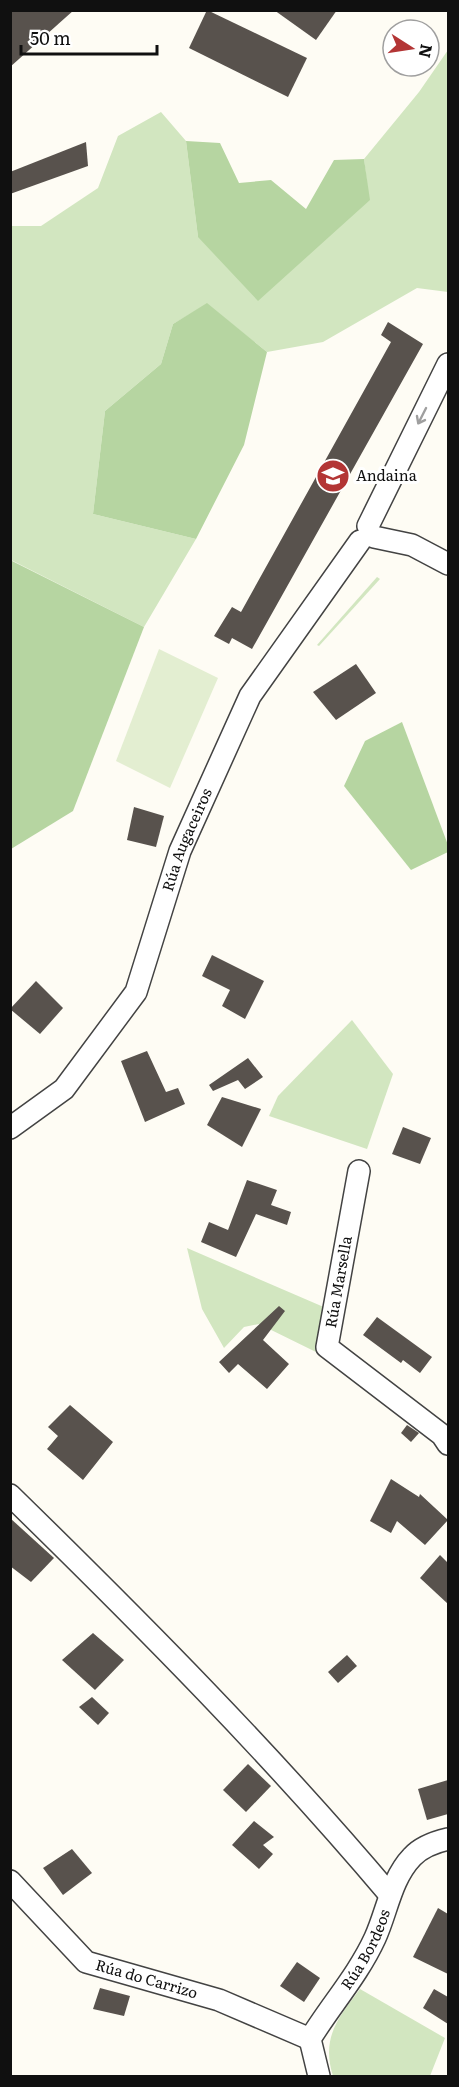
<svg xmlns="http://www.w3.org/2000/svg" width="459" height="2087" viewBox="0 0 459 2087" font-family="Literata,serif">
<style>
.green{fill:#d2e6c0}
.forest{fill:#b6d5a1}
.pitch{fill:#e3eed1}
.building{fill:#58524d}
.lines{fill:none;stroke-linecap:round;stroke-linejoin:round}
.minor-casing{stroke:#434343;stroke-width:24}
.minor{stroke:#fff;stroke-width:21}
.oneway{stroke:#9f9f9f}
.labels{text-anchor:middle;stroke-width:6;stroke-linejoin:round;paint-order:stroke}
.poi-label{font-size:15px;fill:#101010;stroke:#fff;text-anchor:start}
.street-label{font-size:15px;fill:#101010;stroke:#fff}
</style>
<rect width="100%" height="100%" fill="#fefcf4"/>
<g class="green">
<path d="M448,50V292L417,288L323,342L267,352L207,304L173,324L161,364L105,411L93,514L196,539L144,627L11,560L10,226H41L98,188L118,136L161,112L186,141L198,237L369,200L364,159L419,92Z"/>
<path d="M377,577L380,579L319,646L317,645Z"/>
<path d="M352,1020L393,1074L367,1149L269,1116L278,1096Z"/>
<path d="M187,1248L326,1308L318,1353L259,1324L244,1327L224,1348L202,1309Z"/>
<path d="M360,1989L445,2038L430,2076H333C321,2038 338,2018 360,1989Z"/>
</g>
<g class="forest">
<path d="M186,141L220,143L239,183L271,180L306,209L334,160L364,159L370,200L258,301L198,237Z"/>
<path d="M207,303L267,352L244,445L196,539L93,514L105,411L161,364L173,324Z"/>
<path d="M10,560L144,627L73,811L11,849Z"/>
<path d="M402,722L448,845V852L411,870L344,786L365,741Z"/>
</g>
<path class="pitch" d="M159,649L218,678L170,788L116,761Z"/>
<g class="building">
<path d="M10,10H74L10,67Z"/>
<path d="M207,10L307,58L288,97L189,48Z"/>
<path d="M274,10H337L316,40Z"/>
<path d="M86,142L88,166L10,194V172Z"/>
<path d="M388,322L423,344L252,649L232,638L229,644L214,636L232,607L241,612L391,342L381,335Z"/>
<path d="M356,664L376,693L336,720L313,692Z"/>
<path d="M134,807L164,816L156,847L127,840Z"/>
<path d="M212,955L264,981L245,1019L222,1006L230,990L202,976Z"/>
<path d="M36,981L63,1008L40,1034L10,1009Z"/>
<path d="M147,1051L166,1092L178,1088L185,1104L145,1122L121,1061Z"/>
<path d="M248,1058L263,1077L245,1089L238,1080L213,1091L209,1085Z"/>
<path d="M222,1097L261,1109L242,1147L207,1125Z"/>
<path d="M403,1127L431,1138L420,1164L392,1154Z"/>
<path d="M247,1180L277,1190L271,1205L291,1212L287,1225L256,1214L236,1257L201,1242L209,1222L228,1230Z"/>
<path d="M279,1306L285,1311L263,1340L289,1364L267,1389L238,1364L229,1373L219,1362Z"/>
<path d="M377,1317L432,1357L420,1373L403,1360L401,1363L363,1335Z"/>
<path d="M70,1405L113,1442L83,1480L47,1449L58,1436L48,1427Z"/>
<path d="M407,1425L419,1433L411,1442L401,1433Z"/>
<path d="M391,1479L419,1497L420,1494L448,1520L425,1545L397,1521L391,1533L370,1521Z"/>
<path d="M10,1518L54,1558L31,1582L10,1566Z"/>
<path d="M440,1555L448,1563V1604L420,1578Z"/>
<path d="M93,1633L124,1660L95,1690L62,1660Z"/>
<path d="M347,1655L357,1666L338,1683L328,1672Z"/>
<path d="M92,1697L109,1713L98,1725L79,1707Z"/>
<path d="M248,1764L271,1786L246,1812L223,1790Z"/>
<path d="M448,1780V1814L427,1820L418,1789Z"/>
<path d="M254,1821L274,1837L263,1845L273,1854L259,1869L232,1845Z"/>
<path d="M72,1849L92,1873L63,1895L43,1868Z"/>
<path d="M438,1908L448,1914V1974L413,1957Z"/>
<path d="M297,1962L320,1978L304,2002L280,1986Z"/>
<path d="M100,1988L130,1996L124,2016L93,2009Z"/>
<path d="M434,1989L448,1997V2024L423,2008Z"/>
</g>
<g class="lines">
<defs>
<g id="minor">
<path d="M368,526L448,364"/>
<path d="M374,537L412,545L448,564"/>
<path id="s1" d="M10,1128L64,1089L136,992L180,851L250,696L360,541"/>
<path d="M359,1171L327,1347L442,1435L448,1444"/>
<path d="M10,1495C142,1624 271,1754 390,1895"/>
<path id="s2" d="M10,1881L86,1962L219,2000L310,2039"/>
<path id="s3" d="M319,2076L310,2039C331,2005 358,1975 375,1938C387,1912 391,1879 412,1857C421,1847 435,1842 448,1839"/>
</g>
</defs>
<use href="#minor" class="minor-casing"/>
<use href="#minor" class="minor"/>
</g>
<defs><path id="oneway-shaft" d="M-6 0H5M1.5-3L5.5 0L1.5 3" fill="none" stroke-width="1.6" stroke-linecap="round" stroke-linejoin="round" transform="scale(1.5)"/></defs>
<use class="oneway" href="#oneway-shaft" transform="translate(422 416) rotate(117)"/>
<defs>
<symbol id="school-disc" viewBox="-11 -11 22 22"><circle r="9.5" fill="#b33535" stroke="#fff"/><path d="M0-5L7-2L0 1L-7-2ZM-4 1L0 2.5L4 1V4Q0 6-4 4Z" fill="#fff"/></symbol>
</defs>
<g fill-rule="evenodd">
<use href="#school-disc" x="314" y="457" width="38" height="38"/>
</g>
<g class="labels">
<g class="poi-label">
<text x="356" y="481">Andaina</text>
</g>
<g class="street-label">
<text dy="5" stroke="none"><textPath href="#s1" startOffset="348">Rúa Augaceiros</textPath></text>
<text transform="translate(339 1282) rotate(-80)" y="5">Rúa Marsella</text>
<text dy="5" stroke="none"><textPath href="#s3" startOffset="144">Rúa Bordeos</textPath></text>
<text dy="5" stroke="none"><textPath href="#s2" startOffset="174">Rúa do Carrizo</textPath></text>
</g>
</g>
<rect width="459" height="2087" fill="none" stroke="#101010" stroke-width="24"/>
<g transform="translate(411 48) rotate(102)"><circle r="28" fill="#ffffff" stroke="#9f9f9f" stroke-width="1.5"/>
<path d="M0-4.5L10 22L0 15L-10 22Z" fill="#b33535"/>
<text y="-9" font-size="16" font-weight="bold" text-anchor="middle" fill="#101010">N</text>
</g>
<path d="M21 45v9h136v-9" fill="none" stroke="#101010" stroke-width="3"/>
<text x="30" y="45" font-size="18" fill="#101010" stroke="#ffffff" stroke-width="4.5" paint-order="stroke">50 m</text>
</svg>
